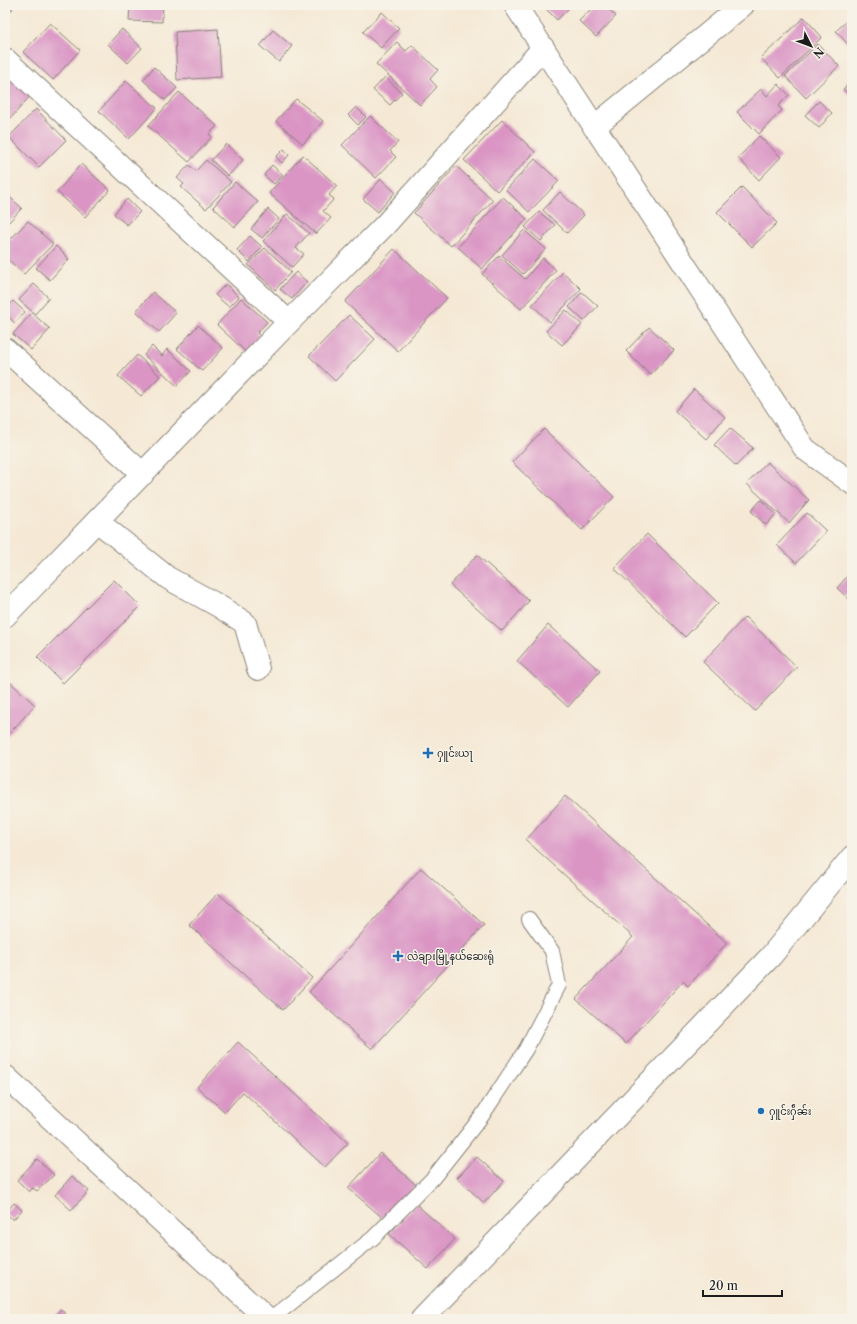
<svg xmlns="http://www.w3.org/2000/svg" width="857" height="1324" viewBox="0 0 857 1324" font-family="'Libre Caslon Text','Noto Sans Myanmar',serif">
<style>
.building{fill:#da95c5}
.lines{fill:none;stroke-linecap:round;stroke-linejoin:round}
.service-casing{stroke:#888278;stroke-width:16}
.minor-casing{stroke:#888278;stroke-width:24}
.service{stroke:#fff;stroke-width:14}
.minor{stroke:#fff;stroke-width:22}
.poi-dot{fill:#1f6fb2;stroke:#f7f3e8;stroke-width:1.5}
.labels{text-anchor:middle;stroke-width:3;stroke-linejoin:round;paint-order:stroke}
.poi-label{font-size:10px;fill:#1c1c1c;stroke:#f7f3e8;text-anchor:start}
</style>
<rect width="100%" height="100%" fill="#f7f3e8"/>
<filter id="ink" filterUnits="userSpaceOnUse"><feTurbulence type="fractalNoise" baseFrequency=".025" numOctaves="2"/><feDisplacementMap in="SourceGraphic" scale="8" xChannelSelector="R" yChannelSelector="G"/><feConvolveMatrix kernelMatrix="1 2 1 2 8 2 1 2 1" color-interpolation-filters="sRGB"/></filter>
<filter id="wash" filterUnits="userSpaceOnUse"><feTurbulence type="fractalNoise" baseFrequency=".012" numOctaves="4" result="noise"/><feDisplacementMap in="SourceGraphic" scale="16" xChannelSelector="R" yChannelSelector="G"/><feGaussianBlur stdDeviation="0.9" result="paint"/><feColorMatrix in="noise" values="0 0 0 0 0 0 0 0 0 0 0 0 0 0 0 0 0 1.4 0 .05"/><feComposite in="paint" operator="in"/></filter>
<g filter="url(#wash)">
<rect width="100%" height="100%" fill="#f5e9d5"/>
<g id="blocks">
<g class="building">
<path d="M5,5H13L12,10H5Z"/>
<path d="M130,5H163L162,22L129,21Z"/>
<path d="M546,5H572L557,20L544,7Z"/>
<path d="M595,5H604L616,16L596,37L579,21Z"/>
<path d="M382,12L399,28L381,48L363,32Z"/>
<path d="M852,16V49L836,31Z"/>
<path d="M804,17L822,37L780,78L761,58Z"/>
<path d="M50,23L80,50L53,80L23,52Z"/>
<path d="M122,29L142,48L128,63L108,44Z"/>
<path d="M218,29L221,77L177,80L175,32Z"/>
<path d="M273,30L292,46L279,62L260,46Z"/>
<path d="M397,42L406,51L412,45L438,70L430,79L437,87L420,105L376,64Z"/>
<path d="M818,44L839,66L806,98L785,76Z"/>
<path d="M154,67L177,88L165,100L143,80Z"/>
<path d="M5,71L31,95L11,118L5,113Z"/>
<path d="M385,77L402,93L390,105L373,90Z"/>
<path d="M126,81L157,108L129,139L99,111Z"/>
<path d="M852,81V98L843,89Z"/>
<path d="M778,84L789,95L778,106L782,110L759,134L737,112L761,89L767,96Z"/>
<path d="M179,92L217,126L209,134L212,137L189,162L148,126Z"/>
<path d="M296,99L323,121L303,144L276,121Z"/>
<path d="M819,101L832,113L819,128L805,115Z"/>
<path d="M356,107L366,117L358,125L348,115Z"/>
<path d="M36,109L66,140L39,167L9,137Z"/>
<path d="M370,116L398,142L390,151L396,157L376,178L342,145Z"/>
<path d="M502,120L535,152L497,191L464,160Z"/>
<path d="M759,136L781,157L759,180L738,158Z"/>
<path d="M226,144L243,160L228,176L211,160Z"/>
<path d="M284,149L289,155L282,163L276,157Z"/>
<path d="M303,155L337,186L329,195L334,199L323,211L331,218L316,234L269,193Z"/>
<path d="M535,159L559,181L529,212L506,190Z"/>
<path d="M206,160L231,182L206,209L181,187L184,184L177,178L189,165L196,171Z"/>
<path d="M81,164L110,190L85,217L57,192Z"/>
<path d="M272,165L283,175L274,184L264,175Z"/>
<path d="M456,166L493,200L451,246L414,213Z"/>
<path d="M381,179L395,192L378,212L363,199Z"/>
<path d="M235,182L258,202L235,227L213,207Z"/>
<path d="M742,187L777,223L752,247L717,212Z"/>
<path d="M560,192L584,215L567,233L543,210Z"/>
<path d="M5,193L22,208L9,222L5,219Z"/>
<path d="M503,197L527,219L482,269L458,247Z"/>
<path d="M127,199L140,212L127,225L114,214Z"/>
<path d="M268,209L279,219L262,238L251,229Z"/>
<path d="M539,212L555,225L541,241L525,227Z"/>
<path d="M287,214L309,233L296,248L304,254L292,267L263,241Z"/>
<path d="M28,221L53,244L24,274L5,257V245Z"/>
<path d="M524,230L546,249L523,274L502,255Z"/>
<path d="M250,236L262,247L249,262L237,250Z"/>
<path d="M56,246L69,259L50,280L36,268Z"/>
<path d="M265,248L291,272L275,290L248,265Z"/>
<path d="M394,249L447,298L398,351L345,302Z"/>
<path d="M499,256L525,279L543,258L556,270L521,309L482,274Z"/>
<path d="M296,272L307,282L292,299L280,289Z"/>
<path d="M563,272L581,289L550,322L532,305Z"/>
<path d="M34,284L49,298L35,314L19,300Z"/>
<path d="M226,284L239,297L229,307L215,295Z"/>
<path d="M153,292L176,313L159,332L136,311Z"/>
<path d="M582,292L598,306L584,321L569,307Z"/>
<path d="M241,298L267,322L257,333L261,337L247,353L217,325Z"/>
<path d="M13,301L25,312L15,323L5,314V310Z"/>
<path d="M566,310L582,325L562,345L546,331Z"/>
<path d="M32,313L50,329L31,350L13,334Z"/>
<path d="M349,315L375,339L335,381L309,356Z"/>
<path d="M198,325L223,348L202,371L177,349Z"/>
<path d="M649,327L674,350L650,375L626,351Z"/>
<path d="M152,346L162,356L167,349L191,371L177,386L144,355Z"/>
<path d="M137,355L160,376L141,396L118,376Z"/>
<path d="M694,389L725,417L706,439L675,411Z"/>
<path d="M730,428L753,448L736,466L714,445Z"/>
<path d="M544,429L614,497L582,530L512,462Z"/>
<path d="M767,462L809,500L789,523L747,484Z"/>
<path d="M761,500L776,514L766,525L751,511Z"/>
<path d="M807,513L826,531L796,563L777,545Z"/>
<path d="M647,534L718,603L685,637L614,568Z"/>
<path d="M477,555L529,601L502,631L450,585Z"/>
<path d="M851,572L852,574V602L837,588Z"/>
<path d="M114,580L140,606L63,683L37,657Z"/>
<path d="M745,617L797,667L755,711L703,662Z"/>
<path d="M548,625L600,671L568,707L517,661Z"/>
<path d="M11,683L35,705L5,738V689Z"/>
<path d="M565,796L727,943L688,986L683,981L626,1044L576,999L633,937L526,840Z"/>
<path d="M421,868L484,925L372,1049L309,992Z"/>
<path d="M218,893L312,978L283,1010L189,925Z"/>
<path d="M238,1042L348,1143L325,1167L243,1092L225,1112L197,1087Z"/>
<path d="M380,1153L416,1185L384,1219L348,1188Z"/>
<path d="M477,1157L504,1181L484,1203L457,1178Z"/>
<path d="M37,1159L54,1175L37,1191L33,1188L29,1192L17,1180Z"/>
<path d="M72,1176L89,1191L71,1210L55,1195Z"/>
<path d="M14,1203L22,1210L13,1220L5,1213Z"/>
<path d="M416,1204L455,1239L428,1269L389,1234Z"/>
<path d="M61,1309L69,1319H50Z"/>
</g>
</g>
</g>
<g filter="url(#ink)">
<use href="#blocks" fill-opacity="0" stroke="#888278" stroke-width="1"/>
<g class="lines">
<defs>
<path id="service" d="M271,1319L373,1238L433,1178L482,1116L526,1049L559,985L552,951L529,919"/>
<g id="minor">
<path d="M515,5L805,449L852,483"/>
<path d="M5,59L289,322"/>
<path d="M594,127L743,5"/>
<path d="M5,349L143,474"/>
<path d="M97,521L168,578L217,605L245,623L258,669"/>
<path d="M5,616L289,322L385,225L543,48"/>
<path d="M5,1076L267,1319"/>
<path d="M422,1319L771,956L852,857"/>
</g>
</defs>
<use href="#service" class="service-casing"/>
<use href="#minor" class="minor-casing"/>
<use href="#service" class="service"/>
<use href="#minor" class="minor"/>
</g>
</g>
<g class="poi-dot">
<path d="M426 747h4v4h4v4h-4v4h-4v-4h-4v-4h4z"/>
<path d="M396 950h4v4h4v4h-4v4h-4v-4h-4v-4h4z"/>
<circle cx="761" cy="1111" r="4"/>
</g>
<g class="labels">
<g class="poi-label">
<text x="437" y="757">ႁူင်းယႃ</text>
<text x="407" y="960">လဲချားမြို့နယ်ဆေးရုံ</text>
<text x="769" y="1115">ႁူင်းႁဵၼ်း</text>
</g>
</g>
<rect width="857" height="1324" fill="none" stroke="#f7f3e8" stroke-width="20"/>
<g transform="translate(811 46) rotate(132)" stroke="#f7f3e8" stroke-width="3" paint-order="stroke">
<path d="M0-3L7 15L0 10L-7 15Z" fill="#1c1c1c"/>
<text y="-6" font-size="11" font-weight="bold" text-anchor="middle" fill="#1c1c1c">N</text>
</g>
<path d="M703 1290v6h79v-6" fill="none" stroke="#1c1c1c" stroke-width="2"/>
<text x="709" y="1290" font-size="12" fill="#1c1c1c" stroke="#f7f3e8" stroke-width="3" paint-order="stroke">20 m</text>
</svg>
